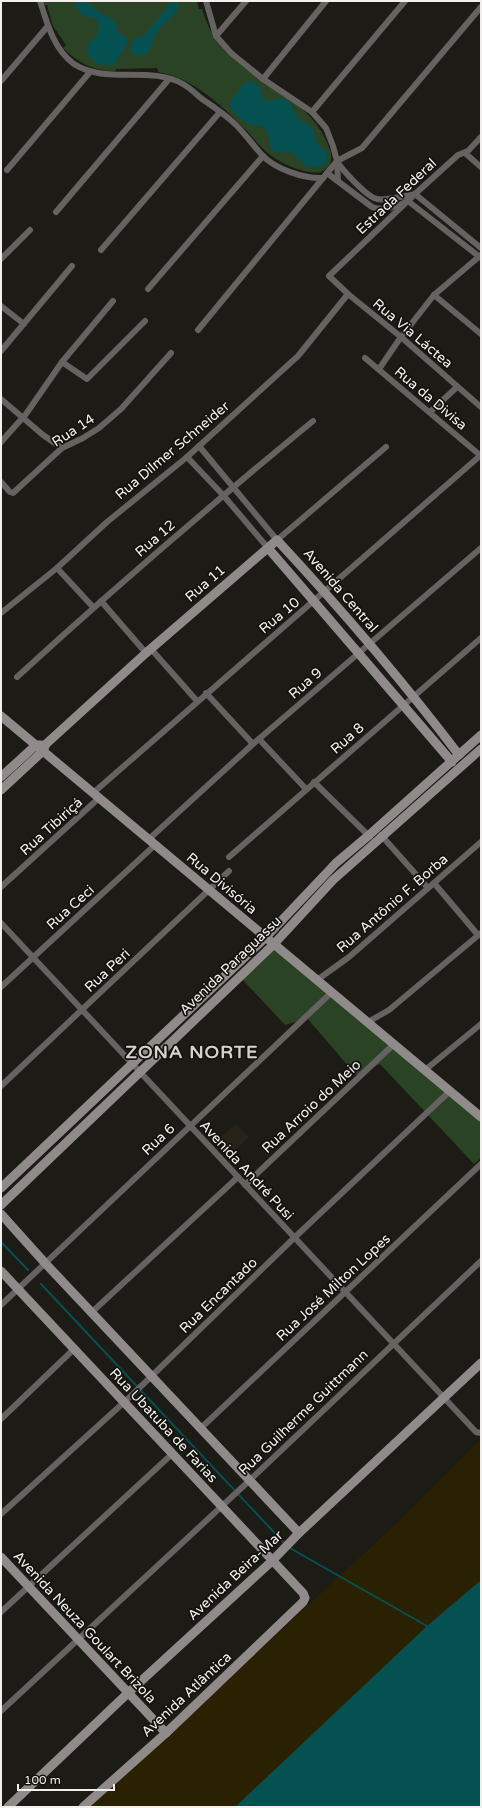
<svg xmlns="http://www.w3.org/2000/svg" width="482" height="1808" viewBox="0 0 482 1808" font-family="'Varela Round',sans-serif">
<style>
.built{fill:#272319}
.green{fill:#2a4324}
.sand{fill:#292101}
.water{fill:#055152}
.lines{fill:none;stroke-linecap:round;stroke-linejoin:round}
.stream{stroke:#055152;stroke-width:2}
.street{stroke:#656261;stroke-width:6}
.secondary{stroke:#908b8a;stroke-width:9}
.labels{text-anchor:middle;stroke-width:3.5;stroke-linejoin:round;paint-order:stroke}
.street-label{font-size:14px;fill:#f1f0ec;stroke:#14120d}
.district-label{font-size:18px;font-weight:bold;letter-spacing:1px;fill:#d4d2cb;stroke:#14120d}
</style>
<rect width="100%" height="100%" fill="#1d1b16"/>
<path class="built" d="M236,1124L249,1137L228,1157L215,1143Z"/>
<g class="green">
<path d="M42,1H197L199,9H202C207,26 215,42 229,55C264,88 314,101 330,150C333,158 331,166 323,171C311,177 283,164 273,157C263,150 255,140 247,131C222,106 194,78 158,72L157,68L116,69L115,71C94,71 78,63 63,48L66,45L53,26L47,5H43Z"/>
<path d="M273,948L481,1122V1158L474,1164L380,1064L356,1075L307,1018L285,1025L242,979Z"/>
</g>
<path class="sand" d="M481,1439V1580L427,1626L235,1807H89L397,1523Z"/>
<g class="water">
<path d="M74,1H85L101,13L114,20L118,32L126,37L128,42L114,65H101L90,58C81,43 92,43 98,33L99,24L97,20L81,14Z"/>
<path d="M172,1L177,2L179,6C175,18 164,20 158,31C153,37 152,45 149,52L141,56L132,53L130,49L133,40L144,35Z"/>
<path d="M252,81L259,87L264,100C269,102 271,100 276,99C290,96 293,108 297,118L312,127L317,144L327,153V162C324,165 321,166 316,167C300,168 301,156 289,152C285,151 279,153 274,152C266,145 273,134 262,127C259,125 254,126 250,124C242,121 229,111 230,102L244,83Z"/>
<path d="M481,1580V1807H235L427,1626Z"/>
</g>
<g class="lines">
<g class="stream">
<path d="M1,1242L28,1270"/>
<path d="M41,1284L285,1544"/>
<path d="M288,1547L427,1626"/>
</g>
<g class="street">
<path d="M40,1C47,23 54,50 74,64C107,85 149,65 183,84C190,88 196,94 202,99C214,107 226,115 236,125C245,134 253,145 262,155C275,169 304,179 323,178L337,161L333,146L326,128L312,112L263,79L231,53L216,36L206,1"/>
<path d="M216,36L246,1"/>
<path d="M263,79L326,1"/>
<path d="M1,81L47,27"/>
<path d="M312,112L405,1"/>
<path d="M481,137L468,151L458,155L415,194L329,276L348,294L401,337L481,407"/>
<path d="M465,153L481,167"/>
<path d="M337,161L362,148L481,7"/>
<path d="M337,161C342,170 367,197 377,199C386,201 405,196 415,194L481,248"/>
<path d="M337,162L338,181"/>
<path d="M7,170L90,72"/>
<path d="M327,173L372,207C384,212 397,206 408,201L481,258"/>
<path d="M56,212L169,79"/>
<path d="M101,250L220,112"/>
<path d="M1,259L30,230"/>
<path d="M148,289L263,156"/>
<path d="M434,295L481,334"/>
<path d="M1,306L24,324"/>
<path d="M198,330L323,178"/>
<path d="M1,351L72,266"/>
<path d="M365,358L481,456"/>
<path d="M62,362L87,379L145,321"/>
<path d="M379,369L401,337L434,295L481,255"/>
<path d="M1,399L43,435L62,448"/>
<path d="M430,412L457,387"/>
<path d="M1,442L26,414L62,362L113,301"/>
<path d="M199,446L277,540L386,447"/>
<path d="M187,457L223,495L268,548"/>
<path d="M1,482L10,492L13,493L62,448L83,438L99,428L121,409L171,353"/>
<path d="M57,568L93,607"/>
<path d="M101,601L146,653"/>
<path d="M1,613L57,568L107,522L187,457L298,356L348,294"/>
<path d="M151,649L197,701"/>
<path d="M17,677C113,589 212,504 313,421"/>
<path d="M206,693L253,744"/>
<path d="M259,739L306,789"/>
<path d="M314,782L370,837"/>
<path d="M93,793L481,455"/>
<path d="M381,835L428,888"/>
<path d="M149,839L253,744L481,548"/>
<path d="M229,857L481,638"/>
<path d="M434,883L478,935"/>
<path d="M1,887L99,798"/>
<path d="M1,923L476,1432L481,1433"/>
<path d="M317,980L349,957L481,842"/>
<path d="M1,987L155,845"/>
<path d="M368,1022L389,1010L481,933"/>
<path d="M425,1070L481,1024"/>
<path d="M1,1086L229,871"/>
<path d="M245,1185L394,1044"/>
<path d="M1,1305L332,992"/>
<path d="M92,1312L238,1177"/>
<path d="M1,1419L74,1349"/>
<path d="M201,1428L481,1164"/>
<path d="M1,1514L132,1395L294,1238L450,1091"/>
<path d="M1,1612L172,1454"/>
<path d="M1,1711L250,1480L481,1261"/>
</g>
<g class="secondary">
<path d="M268,548L452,762"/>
<path d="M1,716L481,1117"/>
<path d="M1,777L36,745H41"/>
<path d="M1,790L43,751L46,744L146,653L277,540C341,609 402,680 459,755"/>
<path d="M1,1188L266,937L336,863L368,836L481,735"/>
<path d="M1,1205L274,944L333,880L481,749"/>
<path d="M1,1214L45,1263L299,1533"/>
<path d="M1,1271L303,1593L305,1598L303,1602L166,1733L83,1807"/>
<path d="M1,1557L166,1733"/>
<path d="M8,1807L128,1693L272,1561L299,1533L481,1363"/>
</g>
</g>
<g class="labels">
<g class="street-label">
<text transform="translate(396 196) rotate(-43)" y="5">Estrada Federal</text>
<text transform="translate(413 333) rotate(40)" y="5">Rua Via Láctea</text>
<text transform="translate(431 398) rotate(40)" y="5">Rua da Divisa</text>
<text transform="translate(73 430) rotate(-33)" y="5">Rua 14</text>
<text transform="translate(172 450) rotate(-40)" y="5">Rua Dilmer Schneider</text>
<text transform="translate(155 538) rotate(-41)" y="5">Rua 12</text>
<text transform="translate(205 583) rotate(-41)" y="5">Rua 11</text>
<text transform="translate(341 590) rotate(49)" y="5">Avenida Central</text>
<text transform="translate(279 615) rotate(-40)" y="5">Rua 10</text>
<text transform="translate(305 683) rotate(-41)" y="5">Rua 9</text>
<text transform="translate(347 738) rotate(-41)" y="5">Rua 8</text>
<text transform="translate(51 826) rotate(-42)" y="5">Rua Tibiriçá</text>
<text transform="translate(222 883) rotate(40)" y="5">Rua Divisória</text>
<text transform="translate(392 903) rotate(-41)" y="5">Rua Antônio F. Borba</text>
<text transform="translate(70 907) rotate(-42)" y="5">Rua Ceci</text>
<text transform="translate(230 965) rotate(-44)" y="5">Avenida Paraguassu</text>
<text transform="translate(107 970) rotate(-43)" y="5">Rua Peri</text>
<text transform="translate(311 1106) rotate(-43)" y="5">Rua Arroio do Meio</text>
<text transform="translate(158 1139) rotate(-43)" y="5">Rua 6</text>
<text transform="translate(247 1170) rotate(47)" y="5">Avenida André Pusi</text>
<text transform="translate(333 1287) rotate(-43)" y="5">Rua José Milton Lopes</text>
<text transform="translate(218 1295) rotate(-44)" y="5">Rua Encantado</text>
<text transform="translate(303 1412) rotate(-44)" y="5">Rua Guilherme Guittmann</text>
<text transform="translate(164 1425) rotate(47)" y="5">Rua Ubatuba de Farias</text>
<text transform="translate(235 1575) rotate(-43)" y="5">Avenida Beira-Mar</text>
<text transform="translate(85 1627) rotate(47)" y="5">Avenida Neuza Goulart Brizola</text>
<text transform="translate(186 1694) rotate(-43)" y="5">Avenida Atlântica</text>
</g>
<g class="district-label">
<text x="192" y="1058">ZONA NORTE</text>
</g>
</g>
<rect width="482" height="1808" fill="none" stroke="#f1f0ec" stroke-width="4"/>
<path d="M18 1784v6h96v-6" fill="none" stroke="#f1f0ec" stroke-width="2"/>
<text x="24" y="1784" font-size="12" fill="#f1f0ec" stroke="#14120d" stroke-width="3" paint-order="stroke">100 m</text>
</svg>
